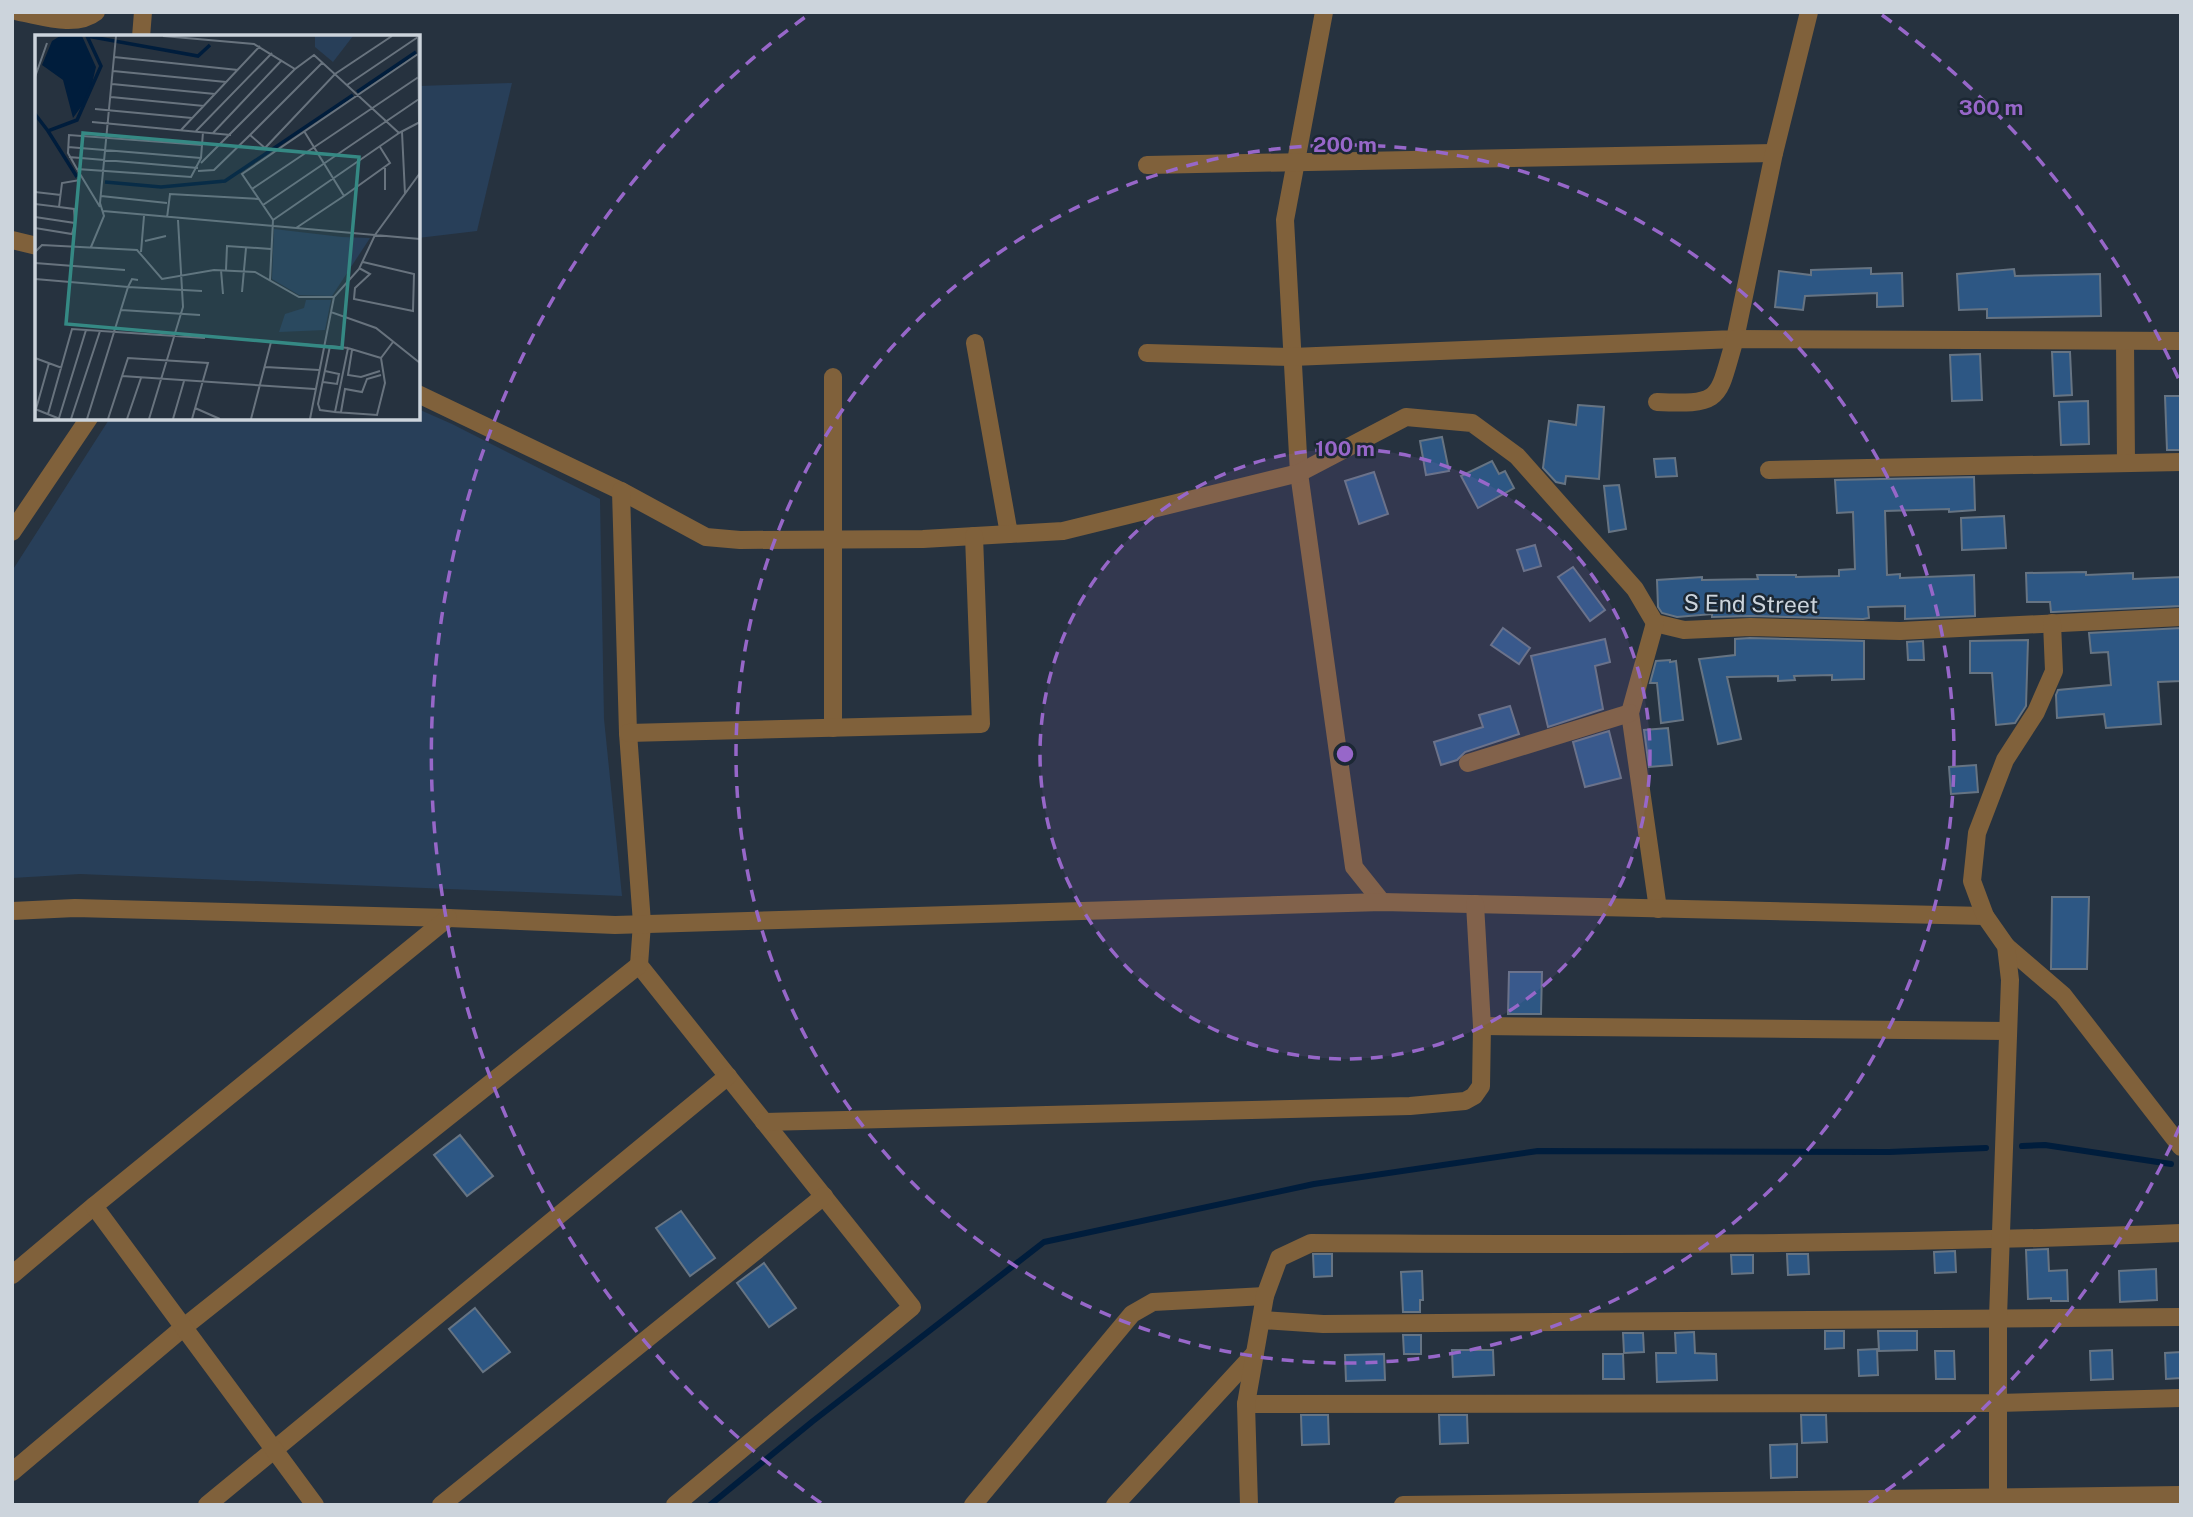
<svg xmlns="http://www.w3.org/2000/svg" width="2193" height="1517" viewBox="0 0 2193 1517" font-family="'Public Sans',sans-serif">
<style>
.green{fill:#283f59}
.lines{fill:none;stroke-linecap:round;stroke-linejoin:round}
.stream{stroke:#001d3c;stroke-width:6}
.building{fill:#2d5784;stroke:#667483;stroke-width:2}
.minor{stroke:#80613b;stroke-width:18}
.ring{fill:none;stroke:#9767c9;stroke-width:3.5;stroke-dasharray:12 9}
.labels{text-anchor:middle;stroke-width:5;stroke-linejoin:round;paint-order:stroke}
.street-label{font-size:23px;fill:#ccd4dc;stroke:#1c2834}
.inset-river{fill:none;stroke:#001d3c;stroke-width:3.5}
.inset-road{fill:none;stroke:#68737e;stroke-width:2}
.view{fill:#358984;fill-opacity:0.15;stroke:#358984;stroke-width:3.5}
.inset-edge{fill:none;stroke:#ccd4dc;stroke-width:3.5}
.centre{fill:#9767c9;stroke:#1c2834;stroke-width:3.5}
.ring-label{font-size:21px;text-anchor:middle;font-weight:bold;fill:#9767c9;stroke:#1c2834;stroke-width:5;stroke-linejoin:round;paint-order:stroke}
</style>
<rect width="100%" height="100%" fill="#26323f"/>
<g class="green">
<path d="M512,83L477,231L418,238V86Z"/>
<path d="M418,409L452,424L600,499L604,719L622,896L80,874L12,878V571L110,418H418Z"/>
</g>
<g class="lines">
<g class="stream">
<path d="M2022,1146L2045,1145L2171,1164"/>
<path d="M710,1505L813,1421L1044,1242L1314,1184L1538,1151L1889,1152L1986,1148"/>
</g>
</g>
<g class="building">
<path d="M1871,268V274L1902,273L1903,306L1877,307V293L1805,296L1803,310L1775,307L1779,271L1811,275V270Z"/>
<path d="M2014,269L2015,276L2100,274L2101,316L1987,318V309L1959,310L1957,274Z"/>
<path d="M2052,352H2070L2072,395L2054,396Z"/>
<path d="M1980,354L1982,400L1952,401L1950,355Z"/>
<path d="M2165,396H2181V450H2167Z"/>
<path d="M2088,401L2089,444L2061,445L2059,402Z"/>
<path d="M1578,405L1604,407L1599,479L1566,476L1565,484L1556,482L1543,468L1549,421L1576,425Z"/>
<path d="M1442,437L1449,471L1426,475L1420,441Z"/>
<path d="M1675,458L1677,476L1656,477L1654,459Z"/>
<path d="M1492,461L1499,474L1505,471L1514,488L1478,508L1461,476Z"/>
<path d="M1374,472L1388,514L1359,524L1345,481Z"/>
<path d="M1974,477L1975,510L1949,512V509L1885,511L1887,575L1900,574V578L1974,575L1975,616L1905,619V606L1868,607L1869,618L1863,619L1750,616L1712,617V614L1677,617L1662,613L1658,607L1657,580L1702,577V580L1758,579L1757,575H1796V577L1839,576V570L1855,569L1853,512L1837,513L1835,480Z"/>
<path d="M1619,485L1626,529L1609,532L1604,486Z"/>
<path d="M2004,516L2006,548L1962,550L1961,518Z"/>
<path d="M1535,545L1541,566L1524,571L1517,550Z"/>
<path d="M1573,567L1605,610L1590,621L1558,577Z"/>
<path d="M2086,572V575L2133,573V579L2181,577V606L2053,612H2051L2050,602H2027L2026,573Z"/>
<path d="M1503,628L1530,648L1519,664L1491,645Z"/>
<path d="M2181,628V681L2158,682L2161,724L2106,728L2104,714L2057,718L2056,695L2058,690L2111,685L2108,652L2091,653L2089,633Z"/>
<path d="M1750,638L1864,641V679L1832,680V675L1794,676L1795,680L1778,681V676L1727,677L1741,739L1718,744L1699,659L1735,655V639Z"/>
<path d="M1605,639L1610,662L1595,666L1603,709L1548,727L1531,656Z"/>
<path d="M2028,640L2026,706L2015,723L1996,725L1992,673H1970V641Z"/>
<path d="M1923,641L1924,660H1908L1907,642Z"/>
<path d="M1670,660V662L1676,661L1683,720L1661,723L1657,683H1650L1656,661Z"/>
<path d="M1510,706L1519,734L1465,752L1457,760L1441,765L1434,742L1483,727L1479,715Z"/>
<path d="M1668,728L1672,765L1649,767L1644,730Z"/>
<path d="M1609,731L1621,778L1585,787L1573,742Z"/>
<path d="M1976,765L1978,792L1951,794L1949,767Z"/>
<path d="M2052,897H2089L2087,969H2051Z"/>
<path d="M1509,972H1542L1541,1014H1508Z"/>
<path d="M460,1135L493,1176L467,1196L434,1155Z"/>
<path d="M681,1211L715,1258L690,1276L656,1228Z"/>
<path d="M2048,1249L2049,1271L2067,1270L2068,1301H2051V1298L2028,1299L2026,1250Z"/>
<path d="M1955,1251L1956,1272L1935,1273L1934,1252Z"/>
<path d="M1313,1254H1332V1276L1314,1277Z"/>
<path d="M1787,1254H1808L1809,1274L1788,1275Z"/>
<path d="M1731,1255H1753V1273L1732,1274Z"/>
<path d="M764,1263L796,1308L769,1327L737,1283Z"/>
<path d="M2156,1269L2157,1300L2120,1302L2119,1271Z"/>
<path d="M1422,1271L1423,1300H1420V1312H1403L1401,1272Z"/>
<path d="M475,1308L510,1352L483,1372L449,1329Z"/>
<path d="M1825,1331H1844V1348L1825,1349Z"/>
<path d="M1878,1331H1917V1350L1879,1351Z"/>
<path d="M1694,1332L1695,1353L1716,1354L1717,1380L1657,1382L1656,1353H1676L1675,1333Z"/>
<path d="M1623,1333H1643L1644,1352L1624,1353Z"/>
<path d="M1403,1335H1421V1354H1404Z"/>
<path d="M1877,1349L1878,1375L1859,1376L1858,1350Z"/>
<path d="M1452,1350H1493L1494,1375L1453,1377Z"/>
<path d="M2112,1350L2113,1379L2091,1380L2090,1351Z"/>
<path d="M1935,1351H1954L1955,1379H1936Z"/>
<path d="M2181,1352V1378L2166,1379L2165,1353Z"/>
<path d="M1384,1354L1385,1380L1346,1381L1345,1355Z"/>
<path d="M1603,1354H1623L1624,1379H1603Z"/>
<path d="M1301,1415H1328L1329,1444L1302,1445Z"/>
<path d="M1439,1415H1467L1468,1443L1440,1444Z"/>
<path d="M1801,1415H1826L1827,1442L1802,1443Z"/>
<path d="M1797,1444V1477L1771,1478L1770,1445Z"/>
</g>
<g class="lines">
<g class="minor">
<path d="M19,12C42,16 76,28 96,12"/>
<path d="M1324,12L1285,220L1299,473L1354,867L1382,902"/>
<path d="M141,37L143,12"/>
<path d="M1147,165L1774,153"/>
<path d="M12,240L37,246"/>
<path d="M2125,342L2126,463"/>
<path d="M975,343L1009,534"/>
<path d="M1147,353L1292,357L1735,339L1774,153L1809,12"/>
<path d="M418,394L621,491L706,537L740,540L923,539L1063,531L1299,473L1406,417L1472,423L1517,456L1635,589L1655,623L1684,630L1750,627L1900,631L2181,617"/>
<path d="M1657,402C1724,405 1717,399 1735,339L2181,341"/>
<path d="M1769,470L2181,462"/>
<path d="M621,491L628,733L642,923L639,965L912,1307L675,1505"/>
<path d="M12,532L89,418"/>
<path d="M1655,623L1630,713L1658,909"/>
<path d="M833,728V377"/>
<path d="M628,733L981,724L974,536"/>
<path d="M1468,763L1630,713"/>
<path d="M12,911L75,908L448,918L615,925L1382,902L1985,916"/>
<path d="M2006,946L2063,995L2181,1147"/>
<path d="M1482,1026L2008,1031"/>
<path d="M764,1122L1410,1106L1465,1101L1474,1096L1481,1086L1482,1026L1475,904"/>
<path d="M12,1275L94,1206"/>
<path d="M1262,1320L1323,1324L2181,1317"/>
<path d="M1246,1404L1998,1403L2181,1398"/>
<path d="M12,1472L184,1327L639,965"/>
<path d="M207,1505L728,1076"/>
<path d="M315,1505L94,1206L448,918"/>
<path d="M441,1505L824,1196"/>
<path d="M973,1505L1132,1314L1153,1302L1265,1296"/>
<path d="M1115,1505L1255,1353"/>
<path d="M1249,1505L1246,1404L1265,1296L1279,1258L1311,1243C1601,1245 1891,1245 2181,1233"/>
<path d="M1403,1505L2181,1495"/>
<path d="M1998,1505V1317L2010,980L2006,946L1985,916L1972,881L1977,833L2005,760L2036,712L2054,671L2052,623"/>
</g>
</g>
<circle cx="1345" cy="754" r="305" fill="#9767c9" fill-opacity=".12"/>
<g class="ring">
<circle cx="1345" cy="754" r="305"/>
<circle cx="1345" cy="754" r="609"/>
<path d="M2180 1126A914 914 0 0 1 1869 1503M821 1503A914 914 0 0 1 808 15M1882 15A914 914 0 0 1 2180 382"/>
</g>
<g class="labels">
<g class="street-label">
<text transform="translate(1751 604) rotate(1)" y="8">S End Street</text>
</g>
</g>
<g transform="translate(35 35)">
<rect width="385" height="385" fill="#26323f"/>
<path d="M280,1H318L298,27L280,12ZM239,194L307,202L335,203L297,261L264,260L237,244ZM271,265H296L290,295L244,297L250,279L269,273Z" fill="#283f59"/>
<path d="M25,1H47L61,32L54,61L38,83L28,45L7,30L17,6Z" fill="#001d3c"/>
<path class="inset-river" d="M322,57L381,17M0,79L13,96L42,85L66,31L52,1L163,21L175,10M13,96L42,142M70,147L126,152L190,146L318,60"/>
<path class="inset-road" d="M128,1L219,9L260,34L279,20L364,98L385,87M383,1L384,87M79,22L203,35M288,27L215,100L230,113L300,39L357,1M78,36L191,47M0,42L12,8M77,49L180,59M312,50L383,2M76,62L169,71M60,74L157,83M57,87L196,100M146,95L225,11M161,96L237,18M367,97L370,159M178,98L247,25M167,110L34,100L33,118L42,134L156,142L166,123L168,97M33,112L166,123M34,122L163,133M166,128L260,34M42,134L65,172M163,136L179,135L215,100M217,154L385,41M350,155V131M0,157L26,160M66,161L132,168M309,161L355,128L345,112M0,169L24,172L27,148L45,145M228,170L384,64M68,176L385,204M0,182L40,188L39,174L24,172M132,183L135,159L224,164M238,185L364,98M0,193L37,199L40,188M261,193L309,161L269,96M110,206L131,201M56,212L69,181L65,168L81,1M0,217L7,210L102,215L127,244L179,235L220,237L264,262H299M106,217L109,181M0,228L90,235M324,233L335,239L320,253L319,264L378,276L379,239L328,227M186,235L188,259M191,235L192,211L236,214M0,244L93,252L97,244L103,245M235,245L238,185L207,139L383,19M207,257L211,213M86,275L165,280M296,277L299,262L324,234L340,200L385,138M317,315L313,340L326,342L345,336M0,323L27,333M346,323L313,313L300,377L342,380L350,348L346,323L358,307M230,332L284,335M87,341L280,354M288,347L302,349L304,339L290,336M160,373L185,384M0,374L25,384M1,374L14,328M300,377L285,375L283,369L295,311L313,313M306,377L310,354L327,357L332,344L346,340M13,379L37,294L170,303M24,383L51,295M36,384L65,296M52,384L93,252L167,256M73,384L93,323L173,328L157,384M92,384L106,343M114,384L148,272L143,185M138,384L149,346M216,384L236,307L289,311M275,384L296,277L341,293L385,328"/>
<path class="view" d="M48,98L324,122L307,313L31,289Z"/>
<rect width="385" height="385" class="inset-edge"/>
</g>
<circle cx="1345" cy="754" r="10" class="centre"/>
<g class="ring-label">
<text x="1991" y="115">300 m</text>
<text x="1345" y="152">200 m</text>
<text x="1345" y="456">100 m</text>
</g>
<rect width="2193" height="1517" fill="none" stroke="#ccd4dc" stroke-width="28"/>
</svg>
